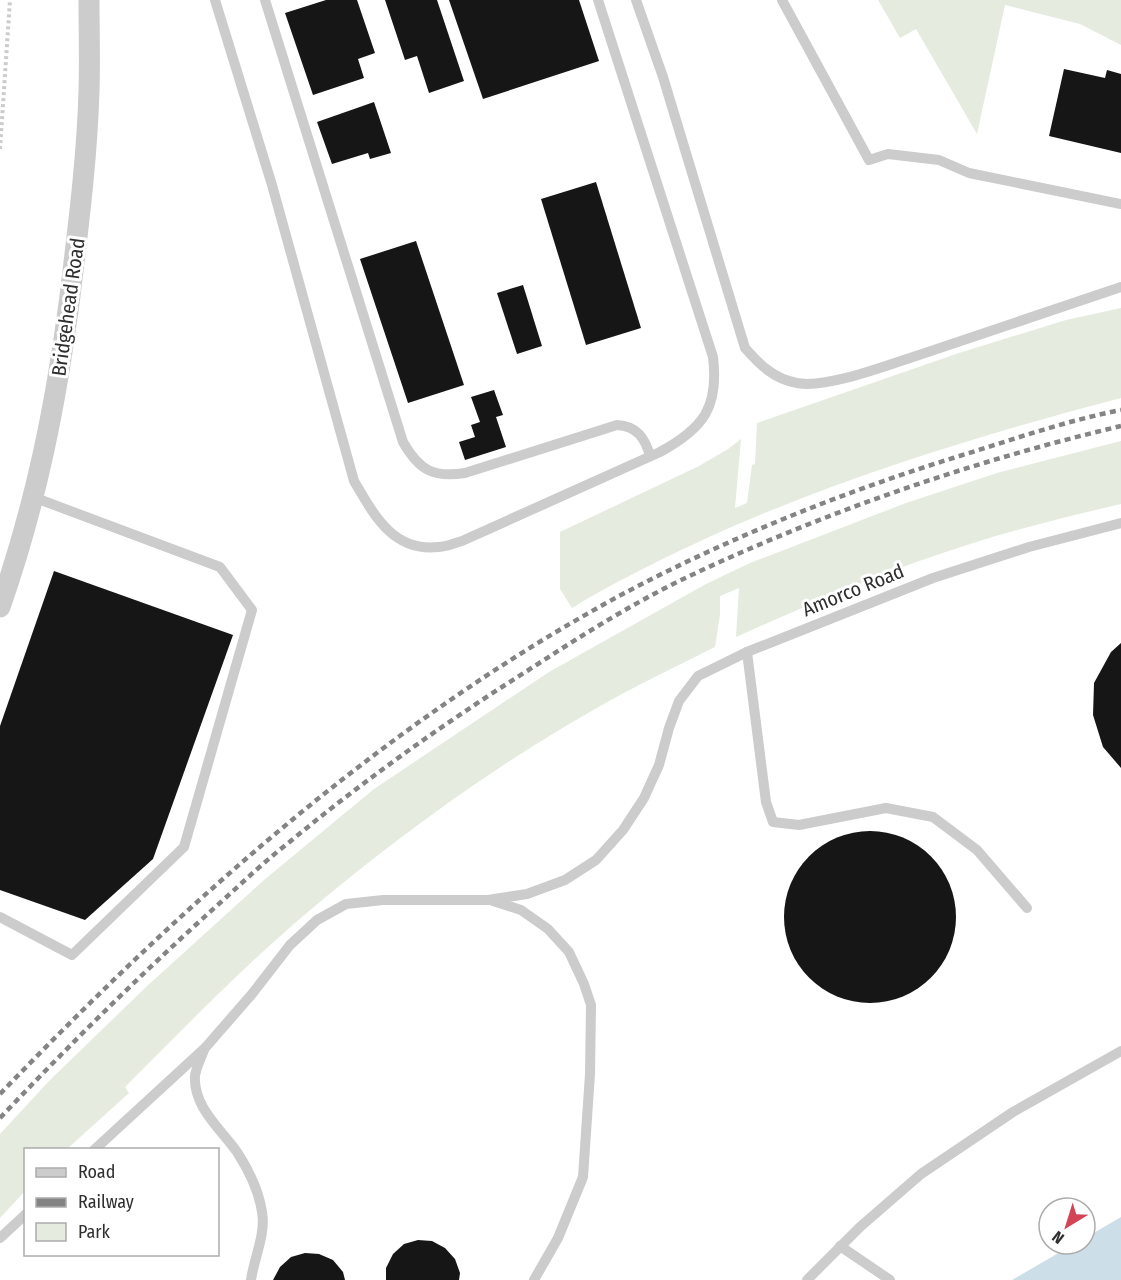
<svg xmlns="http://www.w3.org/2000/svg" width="1121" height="1280" viewBox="0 0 1121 1280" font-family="'Fira Sans Condensed',sans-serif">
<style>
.green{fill:#e5ebde}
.water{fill:#ccdfe8}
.building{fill:#161616}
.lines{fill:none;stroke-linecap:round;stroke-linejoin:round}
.path{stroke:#ccc;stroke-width:4;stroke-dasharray:3 3;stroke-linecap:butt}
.lane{stroke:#ccc;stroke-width:10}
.street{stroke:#ccc;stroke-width:21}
.rail{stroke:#848484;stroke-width:4.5;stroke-dasharray:6 4.5;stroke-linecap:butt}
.labels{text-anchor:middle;stroke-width:6;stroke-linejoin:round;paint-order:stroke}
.street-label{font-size:20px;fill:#2f2f2f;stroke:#fff}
</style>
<rect width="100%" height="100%" fill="#fff"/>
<g class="green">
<path d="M878,0H1121V45L1080,24L1005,5L977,134L916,29L900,38Z"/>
<path d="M1121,308V398C980,435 842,477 709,537C662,559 616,581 572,608L560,589V532L699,466L728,449L741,439L735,508L747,503L752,465L755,464L757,423L959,353L1066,320Z"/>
<path d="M1121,441V504C1070,516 1020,528 970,544C890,569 812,603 736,637L739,588L720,596V615L715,647C677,666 639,684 602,705C495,765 395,838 302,917C240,970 183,1029 125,1087L129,1093L67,1149L26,1150L25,1191L0,1218V1134L49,1081L146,987L264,880L374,789L549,672L706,584L750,563L906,503L997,473Z"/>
</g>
<path class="water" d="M1121,1217V1280H1012L1074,1244H1085V1238Z"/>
<g class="building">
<path d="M326,0H357L375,53L358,59L364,78L313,95L285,13Z"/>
<path d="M385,0H437L464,81L429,93L417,56L405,60Z"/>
<path d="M449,0H579L599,61L483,99Z"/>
<path d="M1064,69L1105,78L1107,70L1121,74V153L1049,136Z"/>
<path d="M374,102L391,153L370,159L368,153L332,164L317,122Z"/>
<path d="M596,182L641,328L586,345L541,199Z"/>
<path d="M416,241L464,385L408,403L360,259Z"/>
<path d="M523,285L542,346L517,354L497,293Z"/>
<path d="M494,390L503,415L496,417L506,447L465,460L459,442L475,437L471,425L480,422L471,397Z"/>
<path d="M54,571L233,635L153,859L85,920L0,890V726Z"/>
<path d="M1121,643V768L1103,747L1093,715L1094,683L1111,652Z"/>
<circle cx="870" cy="917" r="86"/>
<path d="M418,1240L432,1241L445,1248L455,1259L460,1273L459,1280H386V1268L393,1254L404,1244Z"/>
<path d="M305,1253L319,1254L333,1260L343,1272L345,1280H273L280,1267L291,1257Z"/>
</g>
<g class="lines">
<path class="path" d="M0,149L10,0"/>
<g class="lane">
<path d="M215,0L272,185L354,481C374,515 393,552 438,547C446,547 454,543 462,541L660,452C704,428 719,407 713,357L598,0"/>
<path d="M265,0L403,442C419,470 433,478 465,473L617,425C637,426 645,438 650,456"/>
<path d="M636,0L663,77L745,348C760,365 774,379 797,383C828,389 893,363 925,353C991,331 1056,309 1121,287"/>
<path d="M782,0L869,160L888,154L939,160L969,173L1121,204"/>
<path d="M747,652L766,802L773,822L799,825L886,808L933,817L977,850L1027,908"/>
<path d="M493,901L521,910L548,929L569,952L584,984L591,1005L590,1074L583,1177L558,1238L534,1280"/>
<path d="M0,917L72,955L184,847L252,610L220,567L33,497"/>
<path d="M204,1050C201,1058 196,1068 195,1076C193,1107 221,1129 237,1152C248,1169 259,1191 262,1212C266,1234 254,1258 251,1280"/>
<path d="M94,1150L205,1048L252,994L290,945L317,920L346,904L383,900H488L527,894L565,880L596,860L623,830L644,798L659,765L669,728L679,701L698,676L747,652L933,578L1029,547L1121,523"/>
<path d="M0,1238L26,1214"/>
<path d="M840,1246L890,1280"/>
<path d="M807,1280L860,1227L921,1174L1013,1112L1121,1051"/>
</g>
<path class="street" d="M0,607C36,504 56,404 70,296C78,228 87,160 89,91C90,61 89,30 89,0"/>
<g class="rail">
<path d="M0,1094C185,902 384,724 619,596C726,539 838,494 953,458C1009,441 1064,421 1121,410"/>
<path d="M0,1118C71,1043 144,971 221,902C243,882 264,862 287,844C363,781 443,724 527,671C576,639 625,608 677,582C818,514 969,462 1121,426"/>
</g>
</g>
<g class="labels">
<g class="street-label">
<text transform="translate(68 307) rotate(-82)" y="7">Bridgehead Road</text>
<text transform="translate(853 590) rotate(-22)" y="7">Amorco Road</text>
</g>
</g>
<rect x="24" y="1148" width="195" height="108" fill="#ffffff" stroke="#acacac" stroke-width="1.5"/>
<rect x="36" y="1168" width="30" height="9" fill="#cccccc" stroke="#acacac" stroke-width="1.5"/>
<text x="78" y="1178" font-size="18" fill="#2f2f2f">Road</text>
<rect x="36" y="1198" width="30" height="9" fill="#848484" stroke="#acacac" stroke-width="1.5"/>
<text x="78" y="1208" font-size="18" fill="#2f2f2f">Railway</text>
<rect x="36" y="1223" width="30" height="18" fill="#e5ebde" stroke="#acacac" stroke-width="1.5"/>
<text x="78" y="1238" font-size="18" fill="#2f2f2f">Park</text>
<g transform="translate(1067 1226) rotate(218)"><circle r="28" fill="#ffffff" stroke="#acacac" stroke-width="1.5"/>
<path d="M0-4.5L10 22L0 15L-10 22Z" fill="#d34454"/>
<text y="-9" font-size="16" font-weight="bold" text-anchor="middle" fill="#2f2f2f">N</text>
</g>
</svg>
